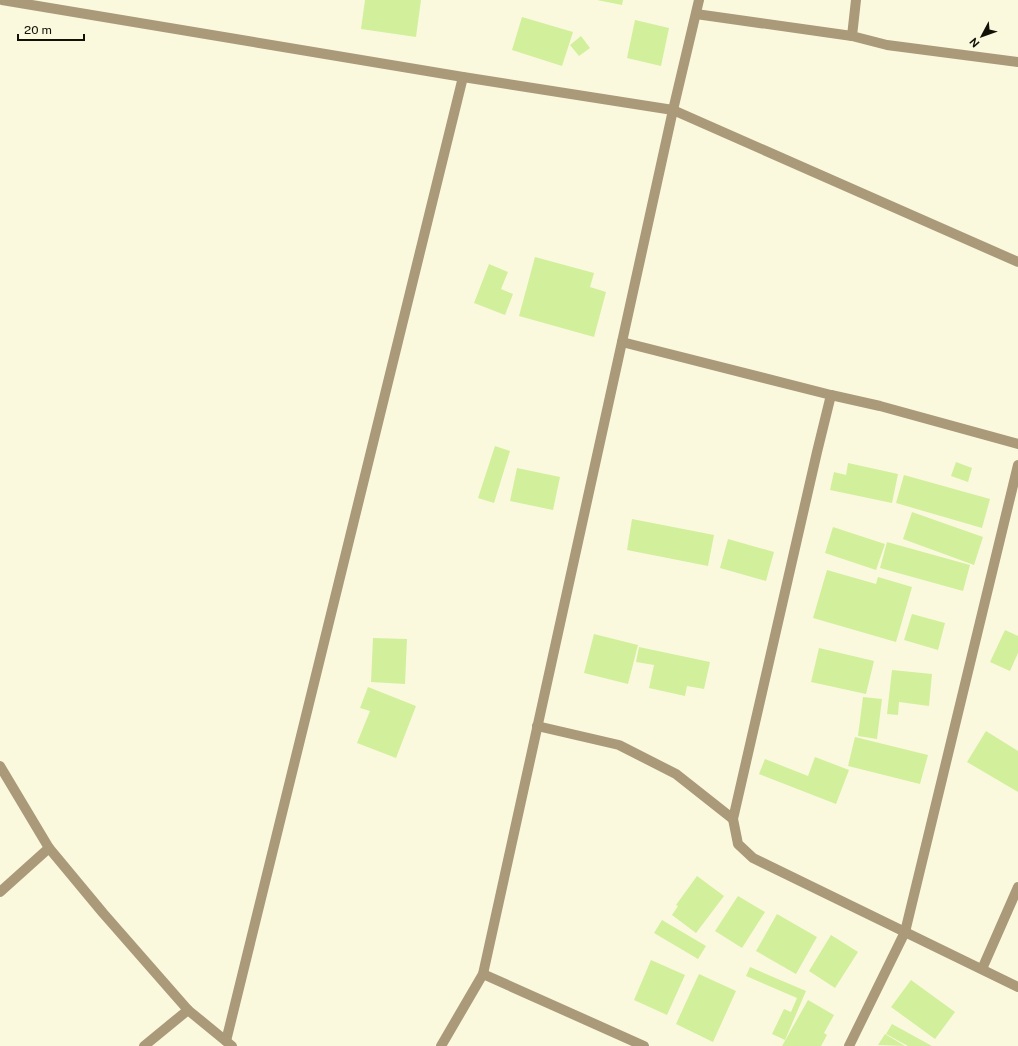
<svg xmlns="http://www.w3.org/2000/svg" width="1018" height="1046" viewBox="0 0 1018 1046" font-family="'Public Sans',sans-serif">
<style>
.building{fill:#d2ef9c}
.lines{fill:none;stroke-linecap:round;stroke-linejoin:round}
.minor{stroke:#aa9a79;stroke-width:10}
</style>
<rect width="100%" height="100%" fill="#faf9de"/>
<g class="building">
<path d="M365,0H421L416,37L361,29Z"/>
<path d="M597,0H623L622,5Z"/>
<path d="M522,17L573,32L562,66L512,50Z"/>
<path d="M635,20L669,28L661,66L627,58Z"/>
<path d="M581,36L590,48L579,56L570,45Z"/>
<path d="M535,257L594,273L590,287L606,292L594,337L519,316Z"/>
<path d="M489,264L508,272L501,289L513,294L505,315L474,303Z"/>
<path d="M495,446L510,451L494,503L478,498Z"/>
<path d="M956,462L972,468L968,482L951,476Z"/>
<path d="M848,463L898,474L892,503L830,490L834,472L846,475Z"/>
<path d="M517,468L560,477L553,510L510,501Z"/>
<path d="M904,475L990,499L982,528L896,503Z"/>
<path d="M912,512L983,537L974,565L903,539Z"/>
<path d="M632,519L714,535L708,566L627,550Z"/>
<path d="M833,527L885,544L876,570L825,553Z"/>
<path d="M728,539L774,552L766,581L720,568Z"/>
<path d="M887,542L970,565L963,591L880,568Z"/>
<path d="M827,570L876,584L878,577L912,587L896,642L813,618Z"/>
<path d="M912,614L945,623L938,650L904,640Z"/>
<path d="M1005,630L1018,636V653L1010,671L990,662Z"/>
<path d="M594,634L638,645L628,684L584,673Z"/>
<path d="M373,638L407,639L405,684L371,682Z"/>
<path d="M639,647L710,662L704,689L687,686L685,696L649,688L654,665L636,662Z"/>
<path d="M819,648L874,661L866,694L811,682Z"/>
<path d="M892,670L932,674L929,706L899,702L898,715L887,714Z"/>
<path d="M368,687L416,706L396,758L357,743L370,711L360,708Z"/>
<path d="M863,697L882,699L877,739L858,736Z"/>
<path d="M986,731L1018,751V792L967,762Z"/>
<path d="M855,737L928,755L920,784L848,766Z"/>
<path d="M815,757L849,770L836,804L759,774L765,759L808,776Z"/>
<path d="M697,876L724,896L696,933L672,915L678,906L676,905Z"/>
<path d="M738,896L765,912L742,948L715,931Z"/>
<path d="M777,914L817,937L796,974L756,951Z"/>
<path d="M662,920L706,946L698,959L654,933Z"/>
<path d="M831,935L858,952L835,988L809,971Z"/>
<path d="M651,960L685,975L667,1015L634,1000Z"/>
<path d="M750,967L806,991L785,1040L772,1034L784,1009L791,1012L797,998L746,976Z"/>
<path d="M699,974L736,991L713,1042L676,1024Z"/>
<path d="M911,980L955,1012L935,1039L891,1007Z"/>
<path d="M808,1000L834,1015L824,1033L827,1035L821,1046H782Z"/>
<path d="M892,1024L932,1046H908L886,1034Z"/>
<path d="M885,1034L905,1046L878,1045Z"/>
</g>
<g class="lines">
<g class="minor">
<path d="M2,0L463,77L673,110L1018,262"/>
<path d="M856,0L852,36L887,45L1018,62"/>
<path d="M696,14L852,36"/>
<path d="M622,342L831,395L880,406L1018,444"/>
<path d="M831,395L817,452L733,819L738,844L753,858L1018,987"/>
<path d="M537,726L619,745L676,774L733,819"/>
<path d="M0,766L49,848L103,913L188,1010L232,1046"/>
<path d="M0,892L49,848"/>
<path d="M982,969L1018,887"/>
<path d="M483,974L644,1046"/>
<path d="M226,1041L463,77"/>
<path d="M144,1046L188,1010"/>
<path d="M441,1046L483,974L673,110L699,0"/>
<path d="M849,1046L905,932L1018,465"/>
</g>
</g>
<g transform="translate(982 36) rotate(229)" stroke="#faf9de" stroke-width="3" paint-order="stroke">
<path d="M0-3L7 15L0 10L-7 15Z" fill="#121108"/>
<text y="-6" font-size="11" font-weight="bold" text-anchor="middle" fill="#121108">N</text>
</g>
<path d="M18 34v6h66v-6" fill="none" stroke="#121108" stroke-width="2"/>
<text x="24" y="34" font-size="12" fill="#121108" stroke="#faf9de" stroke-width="3" paint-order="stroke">20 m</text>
</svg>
